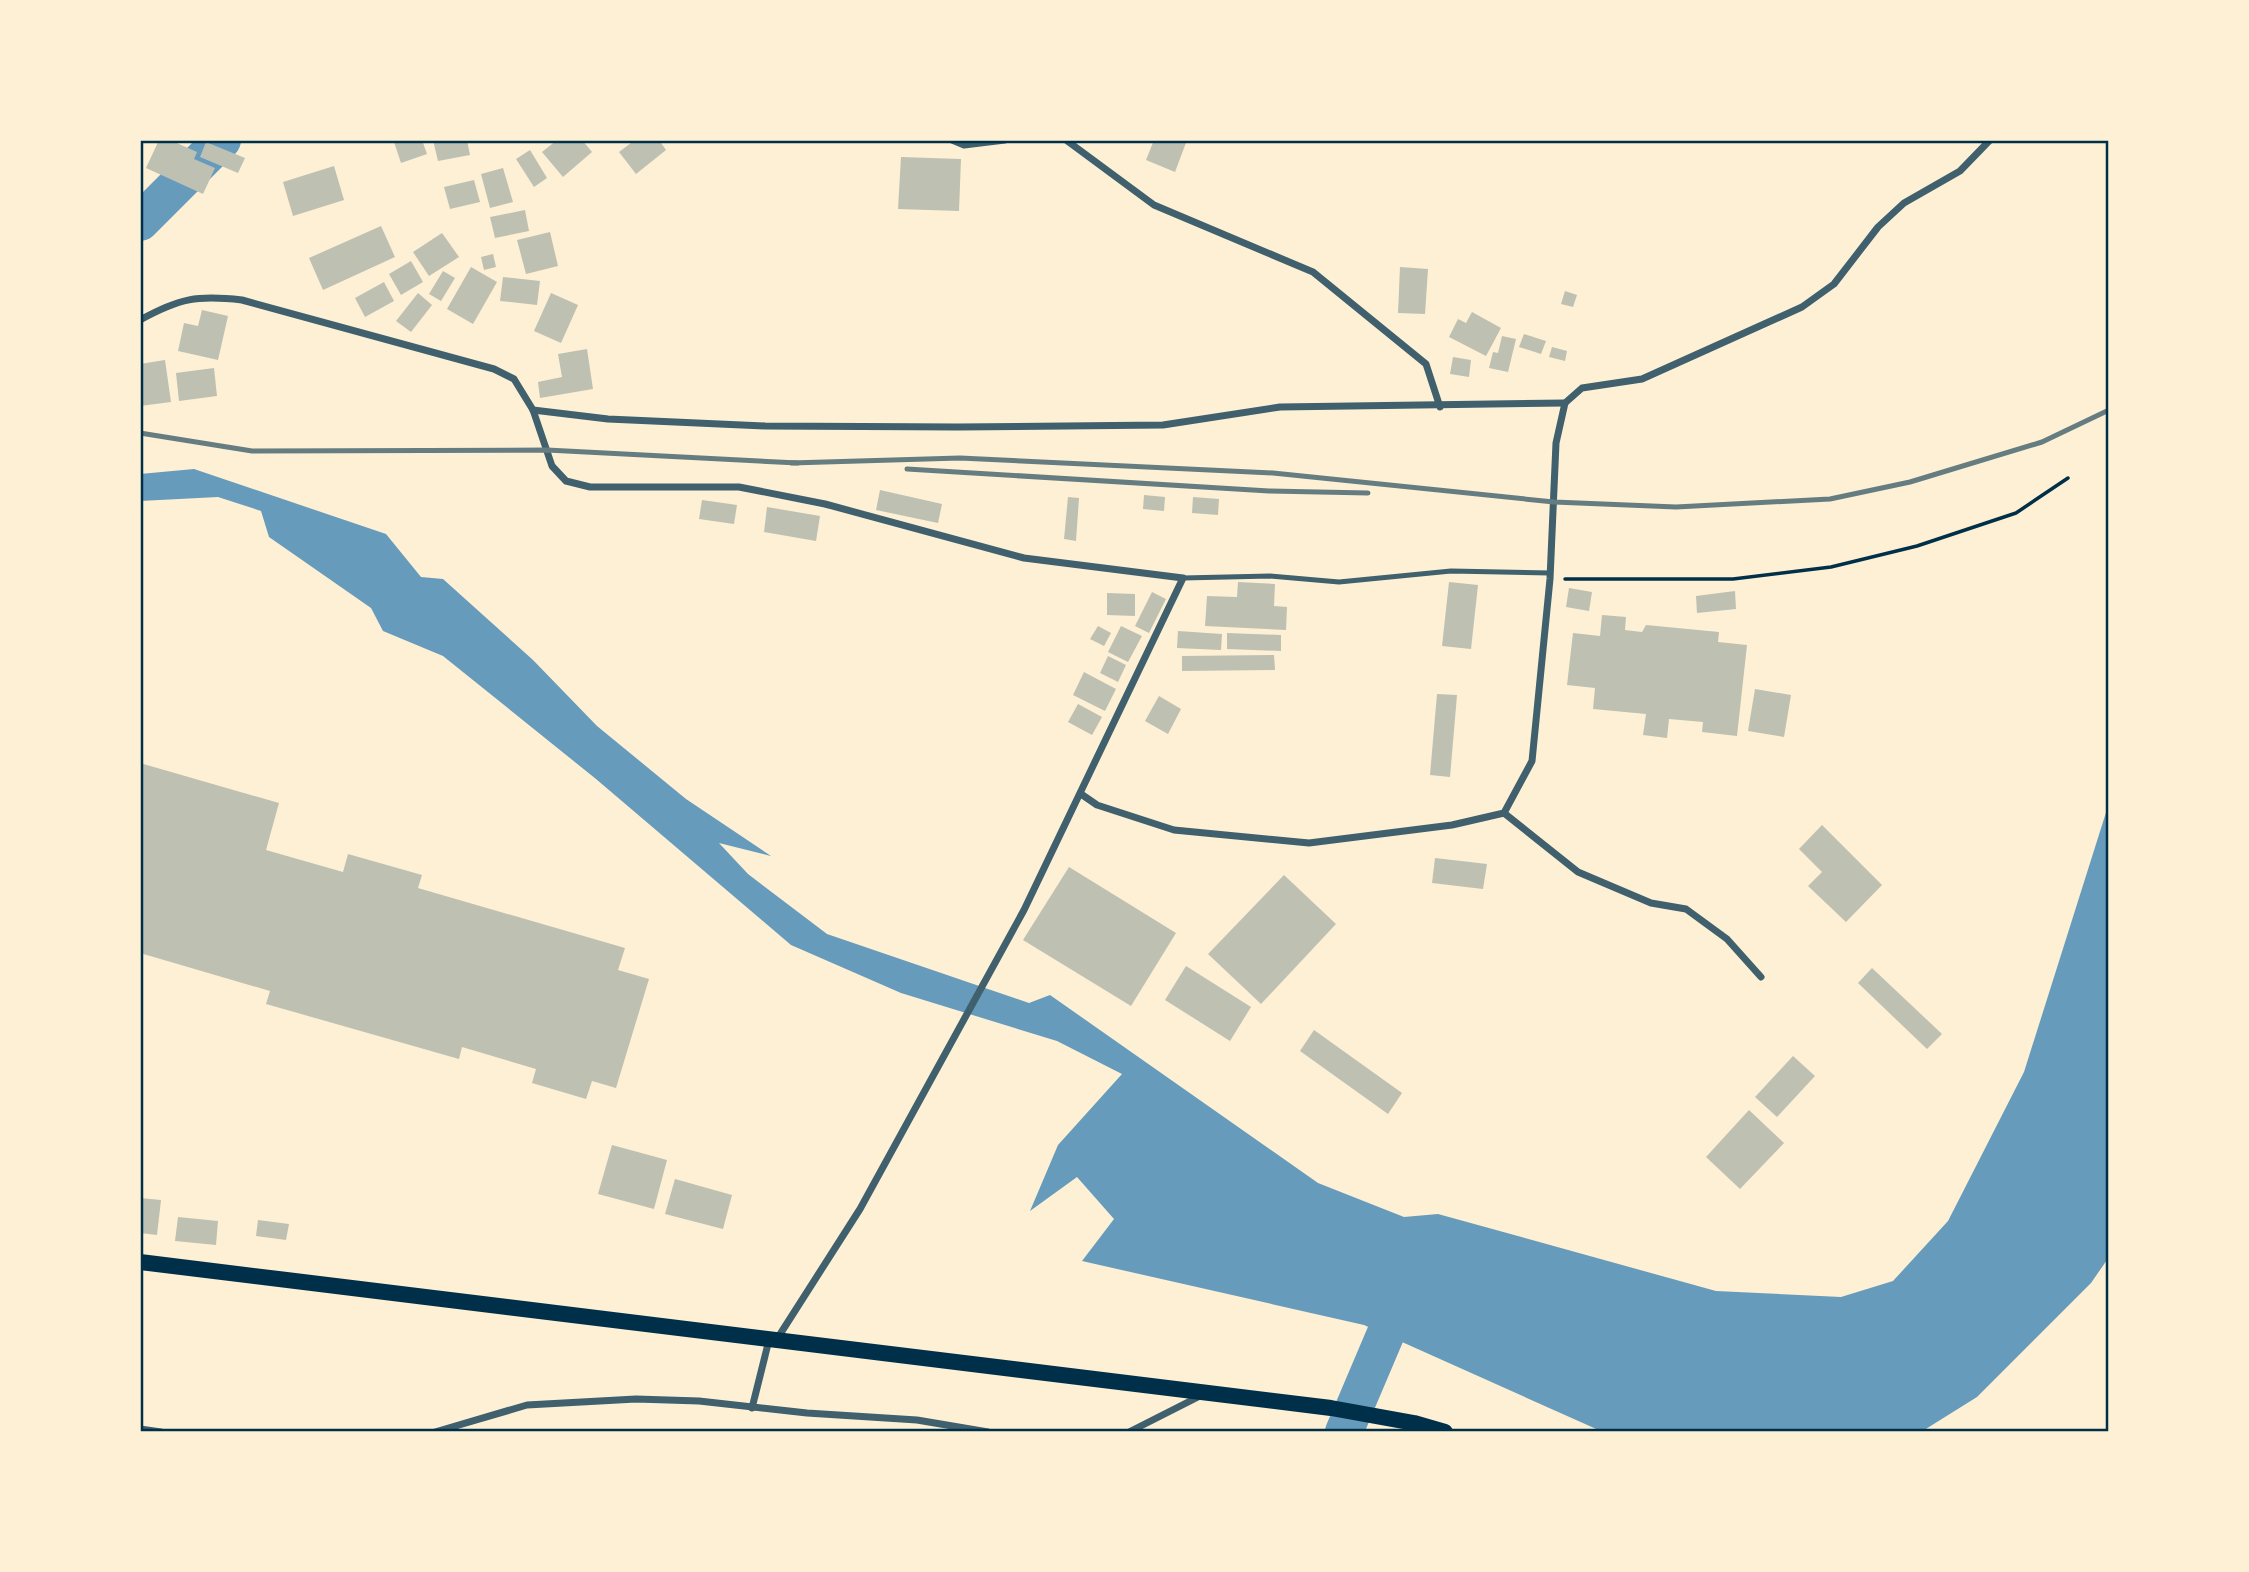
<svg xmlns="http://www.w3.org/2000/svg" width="2249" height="1572" viewBox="0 0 2249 1572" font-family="'Roboto Serif',serif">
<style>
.water{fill:#669bbc}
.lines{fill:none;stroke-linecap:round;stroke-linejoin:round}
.river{stroke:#669bbc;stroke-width:38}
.building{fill:#bec0b2}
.path{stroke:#003049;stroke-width:3.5}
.service{stroke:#3f606c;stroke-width:5}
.minor{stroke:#3f606c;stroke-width:7}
.primary{stroke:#003049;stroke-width:16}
.rail{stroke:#657d81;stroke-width:5}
.neatline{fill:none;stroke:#003049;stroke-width:2.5}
</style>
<rect width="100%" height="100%" fill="#fdf0d5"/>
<path class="water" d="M194,469L386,534L421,577L443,579L533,660L597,726L686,799L771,856L719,843L748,874L827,934L1029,1003L1050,995L1318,1183L1404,1217L1438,1214L1716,1291L1841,1297L1893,1281L1948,1221L2024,1072L2109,803V1257L2091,1283L1977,1397L1921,1432H1603L1364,1325L1082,1261L1114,1219L1077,1177L1030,1211L1058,1145L1122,1074L1057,1041L901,993L791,945L596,779L443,656L383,631L371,608L269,537L261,511L218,497L140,501V474Z"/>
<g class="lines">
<g class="river">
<path d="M140,222L222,140"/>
<path d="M1344,1432L1406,1286"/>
</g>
</g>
<g class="building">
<path d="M159,140H170L197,152L194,159L215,168L203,194L146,168Z"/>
<path d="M400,140H422L427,154L401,163L394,142Z"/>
<path d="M433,140H467L470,155L438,161Z"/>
<path d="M557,140H582L592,152L563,177L542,152Z"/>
<path d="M635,140H659L666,150L636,174L619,152Z"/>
<path d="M1154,140H1187L1175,172L1146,160Z"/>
<path d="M206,142L245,158L238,173L200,157Z"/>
<path d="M530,150L547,178L534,187L516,159Z"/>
<path d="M901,157L961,159L959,211L898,209Z"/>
<path d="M334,166L344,200L293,216L283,182Z"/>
<path d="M503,168L513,202L490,208L481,174Z"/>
<path d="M474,180L480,202L450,209L444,187Z"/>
<path d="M525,210L529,231L495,238L490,217Z"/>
<path d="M381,226L395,257L323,290L309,258Z"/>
<path d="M550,232L558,266L526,274L517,240Z"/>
<path d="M442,233L459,257L429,276L413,252Z"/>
<path d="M493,254L496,267L484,270L481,257Z"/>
<path d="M411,261L423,282L401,295L389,274Z"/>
<path d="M471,267L497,282L473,324L447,309Z"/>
<path d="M1400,267L1428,269L1425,314L1398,313Z"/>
<path d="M443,271L455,278L441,301L429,294Z"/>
<path d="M503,277L540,281L537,305L500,301Z"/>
<path d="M384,282L394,301L365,317L355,298Z"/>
<path d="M1565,291L1577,295L1573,307L1561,304Z"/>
<path d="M418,293L432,305L411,332L396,321Z"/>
<path d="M551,293L578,305L561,343L534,331Z"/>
<path d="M202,310L228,316L218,360L178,351L184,323L198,326Z"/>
<path d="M1472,312L1501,328L1486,356L1449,337L1458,319L1466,323Z"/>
<path d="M1524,334L1546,341L1541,354L1519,347Z"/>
<path d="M1502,336L1516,339L1508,372L1489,368L1493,352L1498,353Z"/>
<path d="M1552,347L1567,351L1565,361L1549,357Z"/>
<path d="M587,349L593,389L540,398L538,382L562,377L558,354Z"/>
<path d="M1453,357L1471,360L1469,377L1450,374Z"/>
<path d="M165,360L171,402L140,406V364Z"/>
<path d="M214,368L217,396L179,401L176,373Z"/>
<path d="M880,490L942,504L938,523L876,510Z"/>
<path d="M1144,495L1165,497L1164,511L1143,509Z"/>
<path d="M1068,497L1079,498L1076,541L1064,539Z"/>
<path d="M1193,497L1219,499L1218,515L1192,513Z"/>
<path d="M702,500L737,505L734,524L699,519Z"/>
<path d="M767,507L820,516L816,541L764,532Z"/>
<path d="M1238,582L1275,584L1274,606L1287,607L1286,630L1205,626L1207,596L1237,597Z"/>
<path d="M1449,582L1478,585L1471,649L1442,646Z"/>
<path d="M1569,588L1592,592L1589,611L1566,607Z"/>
<path d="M1735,591L1736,609L1697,613L1696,596Z"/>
<path d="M1152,592L1166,599L1149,633L1135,626Z"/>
<path d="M1107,593L1135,594V616L1107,615Z"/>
<path d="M1602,615L1626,617L1625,630L1642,632L1646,625L1719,632L1718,642L1747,645L1737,736L1702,732L1703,722L1669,719L1667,738L1643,735L1646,714L1593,709L1595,688L1567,685L1573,633L1600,636Z"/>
<path d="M1098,626L1111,633L1104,646L1090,639Z"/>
<path d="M1121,626L1142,636L1128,662L1108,652Z"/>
<path d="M1178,631L1222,634L1221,650L1177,648Z"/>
<path d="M1227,633L1281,635V651L1227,649Z"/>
<path d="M1274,655L1275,670L1182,671V656Z"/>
<path d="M1108,656L1126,665L1118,682L1100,673Z"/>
<path d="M1084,672L1116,689L1105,711L1073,695Z"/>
<path d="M1755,689L1791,695L1784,737L1748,731Z"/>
<path d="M1437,694L1457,695L1450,777L1430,775Z"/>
<path d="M1159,696L1181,709L1168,734L1145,721Z"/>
<path d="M1078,704L1102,717L1092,735L1068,722Z"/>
<path d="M140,763L279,803L266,850L343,872L348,854L422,875L418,888L625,948L618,970L649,979L616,1088L592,1081L586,1099L532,1083L536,1069L462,1047L459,1059L266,1004L270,991L140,953Z"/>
<path d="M1822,825L1882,885L1846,922L1808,886L1822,872L1799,849Z"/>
<path d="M1435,858L1487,864L1483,889L1432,883Z"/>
<path d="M1069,867L1176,933L1131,1006L1023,940Z"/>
<path d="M1284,875L1336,924L1261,1004L1208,954Z"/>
<path d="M1186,966L1251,1007L1230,1041L1165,1000Z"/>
<path d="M1872,968L1942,1034L1927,1049L1858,983Z"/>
<path d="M1314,1030L1402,1093L1388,1114L1300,1051Z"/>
<path d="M1793,1056L1815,1076L1777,1117L1755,1097Z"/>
<path d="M1749,1110L1784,1143L1740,1189L1706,1157Z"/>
<path d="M612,1145L667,1160L654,1209L598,1194Z"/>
<path d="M675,1179L732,1195L723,1229L665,1214Z"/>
<path d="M140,1198L161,1200L157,1235L140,1233Z"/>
<path d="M178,1217L218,1221L216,1245L175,1241Z"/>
<path d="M258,1220L289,1224L286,1240L256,1236Z"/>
</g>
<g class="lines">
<path class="path" d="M1565,579H1733L1831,567L1917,546L2016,513L2068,478"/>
<path class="service" d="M1183,578L1270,576L1339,582L1451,571L1550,573"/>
<g class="minor">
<path d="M952,140L964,145L1005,140"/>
<path d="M1066,140L1154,205L1313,272L1426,364L1440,407"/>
<path d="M140,320C180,298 197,295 242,300L494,369L514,379L533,410L552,466L566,481L590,487H739L825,504L1024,558L1183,578L1024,910L860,1209L777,1339"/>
<path d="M533,410L608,419L765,426L958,427L1163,425L1280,407L1565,403"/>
<path d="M1081,794L1097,805L1174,830L1309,843L1452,825L1504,813L1532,761L1550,579L1556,443L1565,403L1582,388L1642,379L1802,307L1834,284L1878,227L1904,203L1960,171L1990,140"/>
<path d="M1504,813L1578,872L1651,903L1686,909L1727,939L1761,977"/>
<path d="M752,1408L769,1340"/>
<path d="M140,1429L161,1432"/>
<path d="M435,1432L527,1405L636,1399L699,1401L807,1413L917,1420L988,1432"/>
<path d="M1129,1432L1200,1396"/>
</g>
<path class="primary" d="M140,1262L1331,1408L1414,1423L1445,1432"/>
<g class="rail">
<path d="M140,433L252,451L547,450L798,463"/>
<path d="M791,463L960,458L1273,473L1554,502L1676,507L1830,499L1910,482L2042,442L2109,410"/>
<path d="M907,469L1269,491L1368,493"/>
</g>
</g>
<rect width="2249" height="1572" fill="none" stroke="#fdf0d5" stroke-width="284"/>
<rect x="142" y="142" width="1965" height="1288" class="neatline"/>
</svg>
